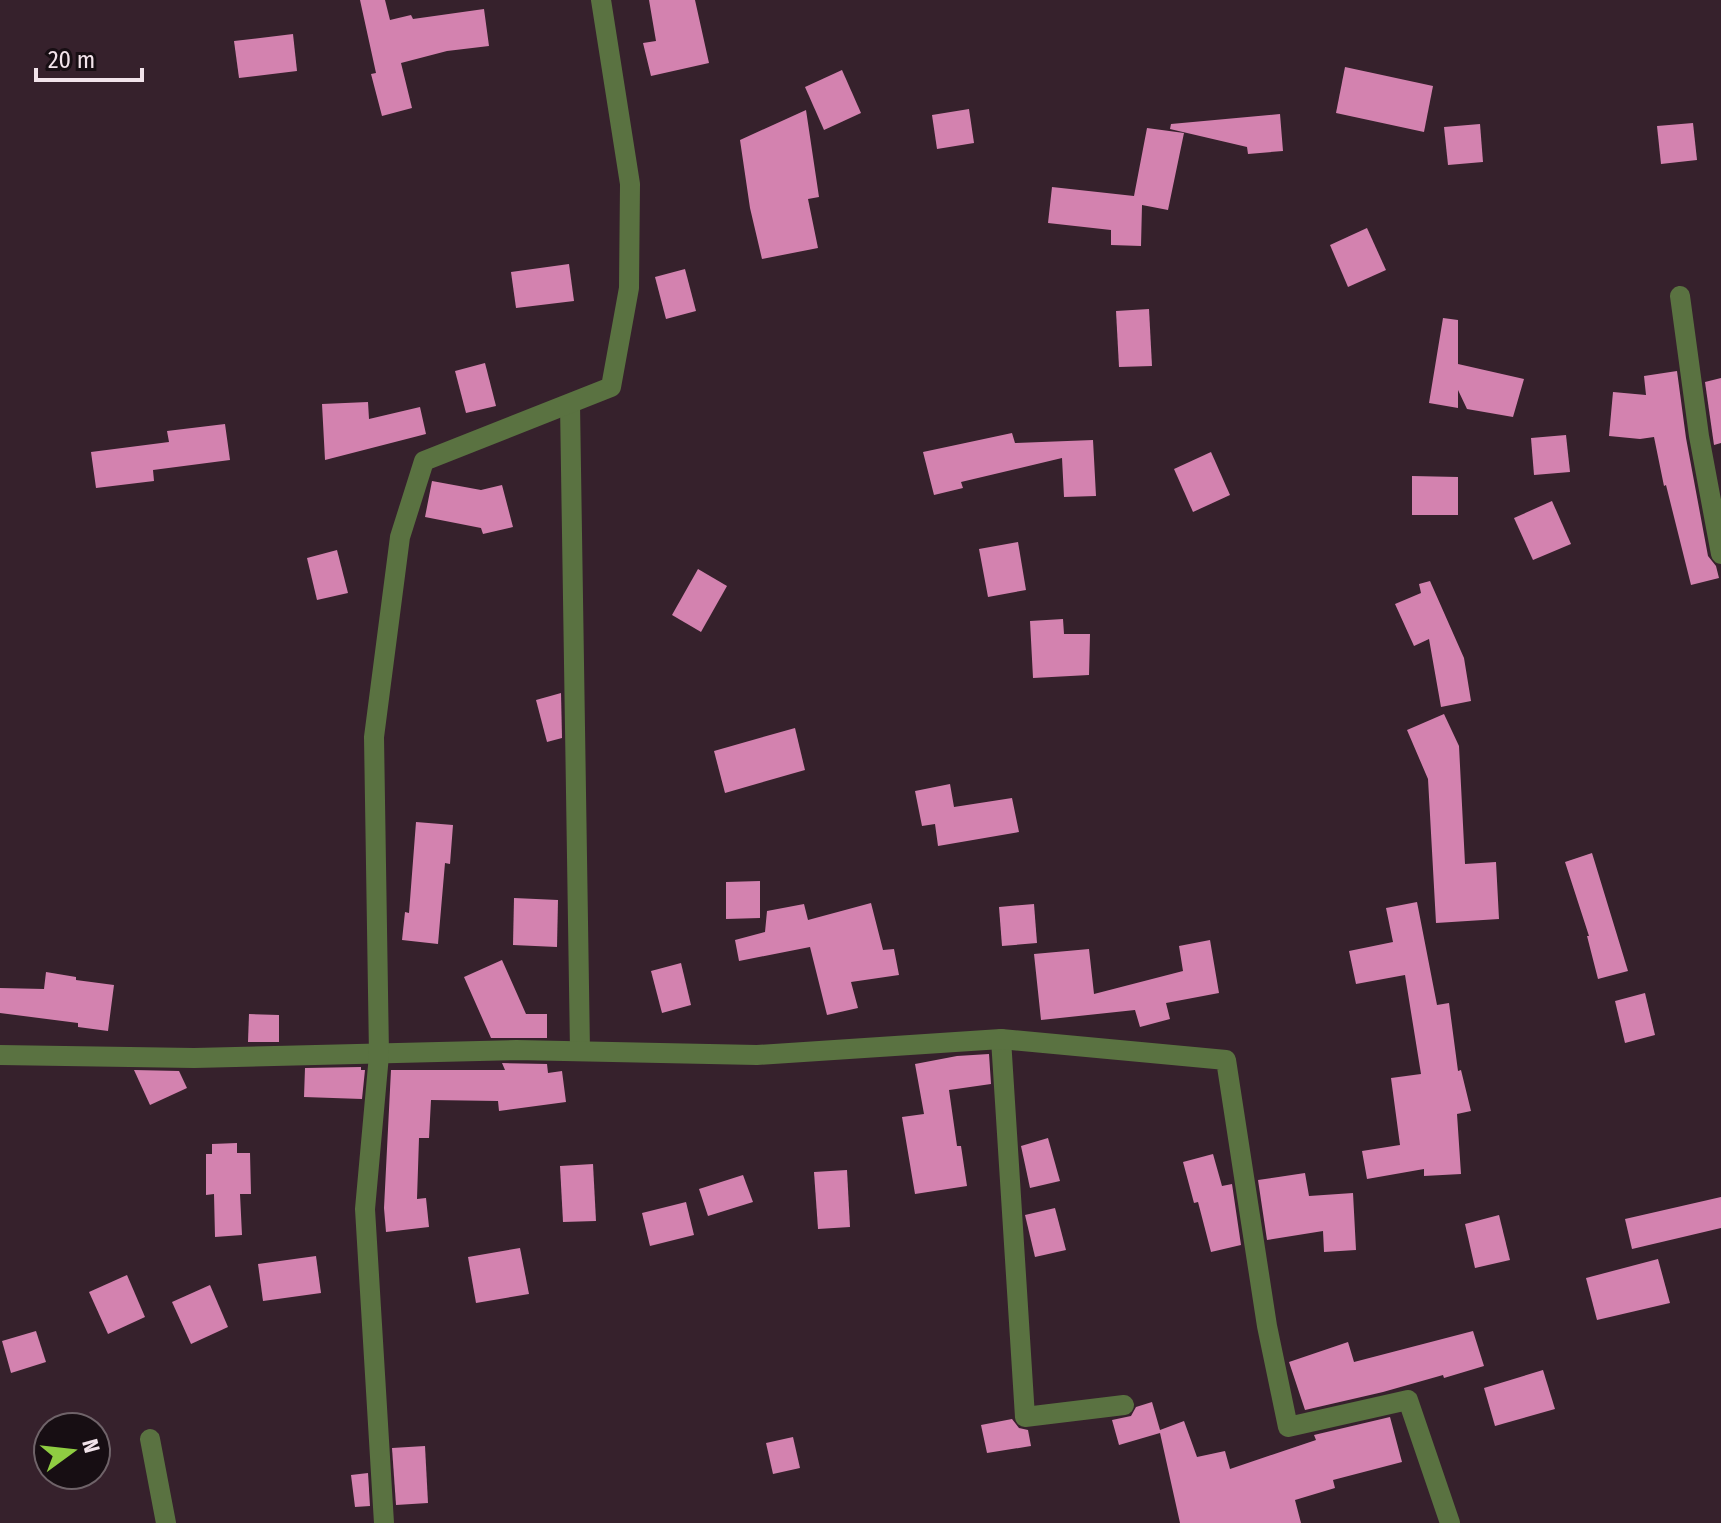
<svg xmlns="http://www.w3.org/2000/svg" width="1721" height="1523" viewBox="0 0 1721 1523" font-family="'Fira Sans Condensed',sans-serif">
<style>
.building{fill:#d382af}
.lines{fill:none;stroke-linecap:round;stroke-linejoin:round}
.minor{stroke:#5a7241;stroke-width:20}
</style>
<rect width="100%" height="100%" fill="#36212c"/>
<g class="building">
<path d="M360,0H385L390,20L411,15L413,19L484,9L489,46L447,51L401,63L412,108L382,116L371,74L376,73Z"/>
<path d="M649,0H695L709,63L651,76L643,43L656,41Z"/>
<path d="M293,34L297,71L239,78L234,41Z"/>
<path d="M1345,67L1433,86L1424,132L1336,113Z"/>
<path d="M842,70L861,113L824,130L805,87Z"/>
<path d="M969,109L974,143L937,149L932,115Z"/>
<path d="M806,110L819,197L808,199L818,248L762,259L750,208L740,140Z"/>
<path d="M1280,114L1283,151L1248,154L1247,147L1170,129L1171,124Z"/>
<path d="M1693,123L1697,160L1661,164L1657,126Z"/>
<path d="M1480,124L1483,162L1448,165L1444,127Z"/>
<path d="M1147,128L1184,133L1168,210L1142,205L1141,246L1111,245V230L1048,223L1052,187L1134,196Z"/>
<path d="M1367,228L1386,270L1348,287L1330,245Z"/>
<path d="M569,264L574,301L516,308L511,272Z"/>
<path d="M685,269L696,311L666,319L655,277Z"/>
<path d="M1149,309L1152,366L1119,367L1116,311Z"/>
<path d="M1443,318L1458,320V364L1524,379L1513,417L1467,409L1458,390V408L1429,403Z"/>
<path d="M485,363L496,406L466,413L455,371Z"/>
<path d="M1677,371L1686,438L1708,556L1716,566L1719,578L1691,585L1666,485L1664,486L1654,437L1640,439L1609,436L1613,392L1646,395L1644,376Z"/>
<path d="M1721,378V443L1714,445L1705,382Z"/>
<path d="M368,402L369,419L420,407L426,434L325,460L322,404Z"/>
<path d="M225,424L230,460L153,470L154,481L96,488L91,452L169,442L167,431Z"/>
<path d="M1012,433L1015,443L1093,440L1096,496L1064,497L1062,458L961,482L963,488L934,495L923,452Z"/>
<path d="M1566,435L1570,472L1534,475L1531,438Z"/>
<path d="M1211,452L1230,495L1193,512L1174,469Z"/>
<path d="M1412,476L1458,477V515H1412Z"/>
<path d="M432,481L481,490L502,485L513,527L483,534L481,528L425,517Z"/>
<path d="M1552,501L1571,544L1533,560L1514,518Z"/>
<path d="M1018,542L1026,590L988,597L979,549Z"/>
<path d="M337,550L348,593L317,600L307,558Z"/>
<path d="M698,569L727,586L701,632L672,615Z"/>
<path d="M1430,581L1464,658L1471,701L1441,707L1429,639L1414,646L1395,604L1421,593L1419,584Z"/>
<path d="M1063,619L1064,634H1090L1089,675L1033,678L1030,621Z"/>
<path d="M561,693L562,738L547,742L536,700Z"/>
<path d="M1444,714L1459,746L1465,864L1496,862L1499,919L1436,923L1428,779L1407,730Z"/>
<path d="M795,728L805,770L725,793L714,751Z"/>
<path d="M950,784L954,807L1012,798L1019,832L938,846L935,824L922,826L915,791Z"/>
<path d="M416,822L453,825L450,864L445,863L438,944L402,940L405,912L409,913Z"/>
<path d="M1592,853L1628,971L1598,979L1587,936H1589L1565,862Z"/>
<path d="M760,881V918L726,919V882Z"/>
<path d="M514,898L558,900L557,947L513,945Z"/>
<path d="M1417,902L1437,1005L1449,1003L1458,1071L1461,1070L1471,1111L1457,1114L1461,1174L1424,1176V1169L1367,1179L1362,1151L1400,1145L1391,1078L1421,1074L1405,975L1356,984L1349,951L1393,942L1386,908Z"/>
<path d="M871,903L883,950L894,949L899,975L851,982L858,1008L827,1015L810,947L739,961L735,940L765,932L767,911L804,904L808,920Z"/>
<path d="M1034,904L1037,943L1002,946L999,907Z"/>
<path d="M1210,940L1219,993L1166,1003L1170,1019L1140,1027L1135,1010L1041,1020L1034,954L1089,949L1094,994L1183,971L1179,946Z"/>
<path d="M502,960L526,1014H547V1038H491L464,977Z"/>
<path d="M681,963L691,1005L662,1013L651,971Z"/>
<path d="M46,972L76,977V980L114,985L108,1031L78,1027V1023L0,1013V988L44,989Z"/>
<path d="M1645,993L1655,1035L1625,1043L1615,1001Z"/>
<path d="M249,1014L279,1015V1042H248Z"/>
<path d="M989,1054L991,1084L949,1090L957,1146H961L967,1186L915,1194L902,1117L924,1114L915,1064L957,1056Z"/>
<path d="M502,1063L547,1064L548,1073L562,1071L566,1102L499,1111L498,1101L431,1100L429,1138H419L417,1199L426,1198L429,1227L386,1232L384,1208L391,1070H505Z"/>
<path d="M361,1067V1070H365L362,1099L304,1097L305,1068Z"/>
<path d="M134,1070L179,1071L187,1088L150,1105Z"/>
<path d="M1048,1138L1060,1181L1030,1188L1021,1146Z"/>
<path d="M237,1143V1153H250L251,1194H240L242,1235L215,1237L214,1194L206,1195V1154H212V1144Z"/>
<path d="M1213,1154L1222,1186L1232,1184L1241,1245L1211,1252L1198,1202L1194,1203L1183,1162Z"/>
<path d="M593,1164L596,1221L563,1222L560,1166Z"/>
<path d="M847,1170L850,1227L818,1229L814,1172Z"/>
<path d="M1305,1173L1309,1196L1353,1193L1356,1250L1324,1252L1323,1231L1267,1240L1258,1180Z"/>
<path d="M743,1175L753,1202L708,1216L699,1189Z"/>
<path d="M1721,1197V1228L1632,1249L1625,1219Z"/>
<path d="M686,1202L694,1235L650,1246L642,1213Z"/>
<path d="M1055,1208L1066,1250L1035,1257L1025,1215Z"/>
<path d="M1499,1215L1510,1260L1475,1268L1465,1224Z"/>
<path d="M520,1248L529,1294L476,1303L468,1257Z"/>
<path d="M316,1256L321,1293L263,1301L258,1264Z"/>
<path d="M1658,1259L1670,1303L1597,1320L1586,1278Z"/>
<path d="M127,1275L145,1317L108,1334L89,1292Z"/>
<path d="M210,1285L228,1327L191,1344L172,1302Z"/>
<path d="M36,1331L46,1362L11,1373L2,1341Z"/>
<path d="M1473,1331L1484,1366L1444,1378L1443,1375L1383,1392L1305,1410L1289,1362L1348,1342L1354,1362Z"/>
<path d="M1543,1370L1555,1409L1495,1426L1484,1388Z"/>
<path d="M1152,1402L1160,1430L1184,1421L1197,1457L1225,1451L1230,1469L1316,1440L1314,1435L1390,1417L1402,1462L1333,1480L1335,1488L1295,1500L1301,1523H1180L1160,1433L1119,1445L1112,1420L1131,1416L1136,1407Z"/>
<path d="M1012,1419L1019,1428L1028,1430L1031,1446L987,1453L981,1425Z"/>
<path d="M793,1437L800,1468L773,1474L766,1443Z"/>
<path d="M425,1446L428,1503L396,1505L392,1448Z"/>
<path d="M368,1473L370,1506L355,1507L351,1475Z"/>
</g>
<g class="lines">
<g class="minor">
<path d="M1680,296L1699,436L1721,554"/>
<path d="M570,404L580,1051"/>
<path d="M1001,1039L1025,1417L1124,1405"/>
<path d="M0,1055L194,1058L516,1050L757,1055L1001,1039L1226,1060L1267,1326L1288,1427L1408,1400L1450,1523"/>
<path d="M150,1439L166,1523"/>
<path d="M384,1523L365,1209L379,1055L374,737L400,537L424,461L611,387L629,288L630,184L601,0"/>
</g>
</g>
<g transform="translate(72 1451) rotate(75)"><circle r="38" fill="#170e13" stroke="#6f6369" stroke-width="2"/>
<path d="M0-6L14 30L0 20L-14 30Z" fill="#8fcd42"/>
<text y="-12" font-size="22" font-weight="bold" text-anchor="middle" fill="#f2e3ea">N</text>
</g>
<path d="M36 68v12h106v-12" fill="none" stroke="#f2e3ea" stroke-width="4"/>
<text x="48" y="68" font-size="24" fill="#f2e3ea" stroke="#170e13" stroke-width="6" paint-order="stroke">20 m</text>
</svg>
